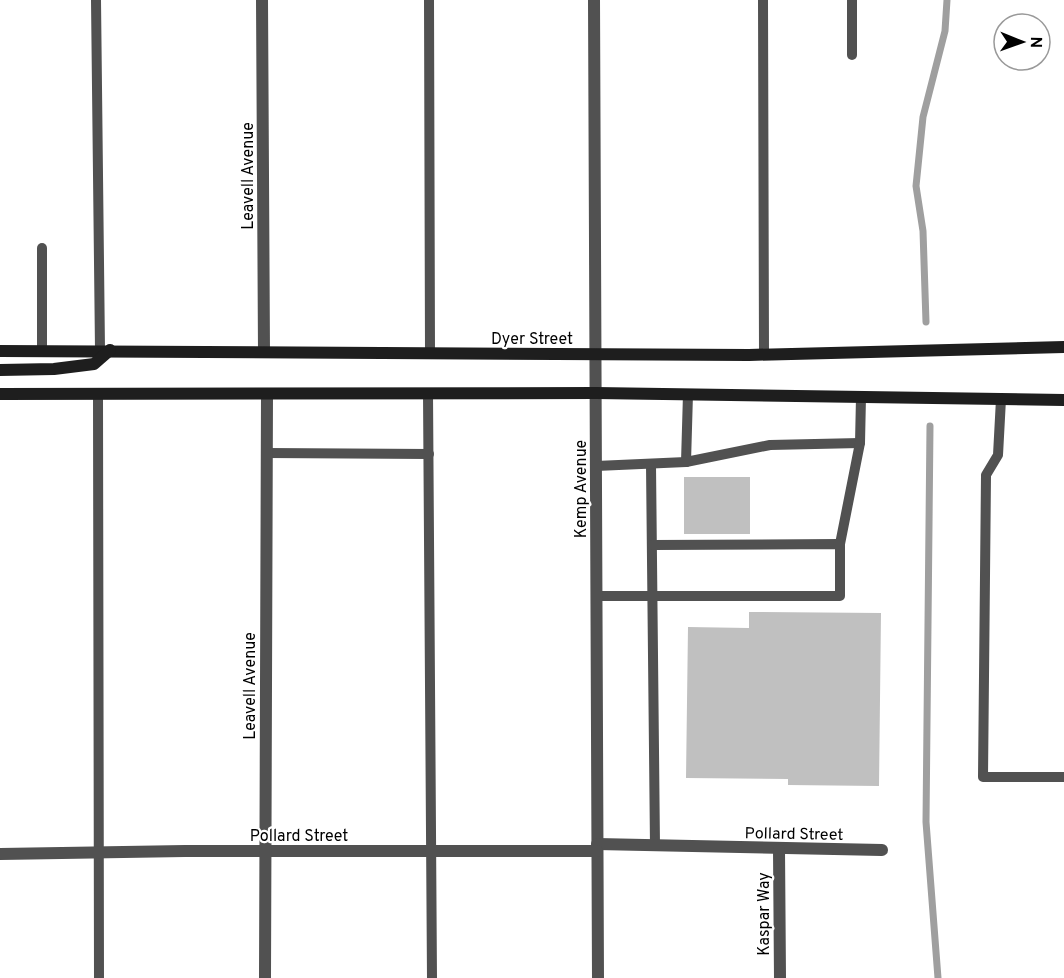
<svg xmlns="http://www.w3.org/2000/svg" width="1064" height="978" viewBox="0 0 1064 978" font-family="Overpass,sans-serif">
<style>
.lines{fill:none;stroke-linecap:round;stroke-linejoin:round}
.stream{stroke:#9f9f9f;stroke-width:7}
.building{fill:#c0c0c0}
.lane{stroke:#515151;stroke-width:10}
.street{stroke:#515151;stroke-width:12}
.secondary{stroke:#1e1e1e;stroke-width:12}
.labels{text-anchor:middle;stroke-width:4.5;stroke-linejoin:round;paint-order:stroke}
.street-label{font-size:16px;fill:#000;stroke:#fff}
</style>
<rect width="100%" height="100%" fill="#fff"/>
<g class="lines">
<g class="stream">
<path d="M926,322L923,231L916,186L923,117L945,31L947,0"/>
<path d="M930,426L926,822L938,978"/>
</g>
</g>
<g class="building">
<rect x="684" y="477" width="66" height="57"/>
<path d="M749,612L881,613L879,786L788,785V779L686,778L688,627L749,628Z"/>
</g>
<g class="lines">
<g class="lane">
<path d="M96,0L100,350"/>
<path d="M429,0L430,354"/>
<path d="M763,0L764,354"/>
<path d="M852,55V0"/>
<path d="M42,248V350"/>
<path d="M428,393L432,978"/>
<path d="M98,394L99,978"/>
<path d="M1001,399L998,455L986,475L983,777H1064"/>
<path d="M267,453L429,454"/>
<path d="M686,462L770,445L860,443"/>
<path d="M651,465L655,846"/>
<path d="M596,466L686,462L688,394"/>
<path d="M840,544L860,443L861,397"/>
<path d="M597,596H840V544L652,545"/>
</g>
<g class="street">
<path d="M262,0L264,352"/>
<path d="M594,0L598,978"/>
<path d="M597,844L882,850"/>
<path d="M779,850L780,978"/>
<path d="M0,854L185,851H597"/>
<path d="M265,978L267,394"/>
</g>
<g class="secondary">
<path d="M0,351L749,355L1064,347"/>
<path d="M0,370L54,369L94,364L110,350"/>
<path d="M0,394L596,393L1064,400"/>
</g>
</g>
<g class="labels">
<g class="street-label">
<text transform="translate(247 176) rotate(-90)" y="6">Leavell Avenue</text>
<text x="532" y="344">Dyer Street</text>
<text transform="translate(580 489) rotate(-90)" y="6">Kemp Avenue</text>
<text transform="translate(249 686) rotate(-90)" y="6">Leavell Avenue</text>
<text transform="translate(794 833) rotate(1)" y="6">Pollard Street</text>
<text x="299" y="841">Pollard Street</text>
<text transform="translate(763 914) rotate(-90)" y="6">Kaspar Way</text>
</g>
</g>
<g transform="translate(1022 42) rotate(91)"><circle r="28" fill="#ffffff" stroke="#999999" stroke-width="1.5"/>
<path d="M0-4.5L10 22L0 15L-10 22Z" fill="#000000"/>
<text y="-9" font-size="16" font-weight="bold" text-anchor="middle" fill="#000000">N</text>
</g>
</svg>
